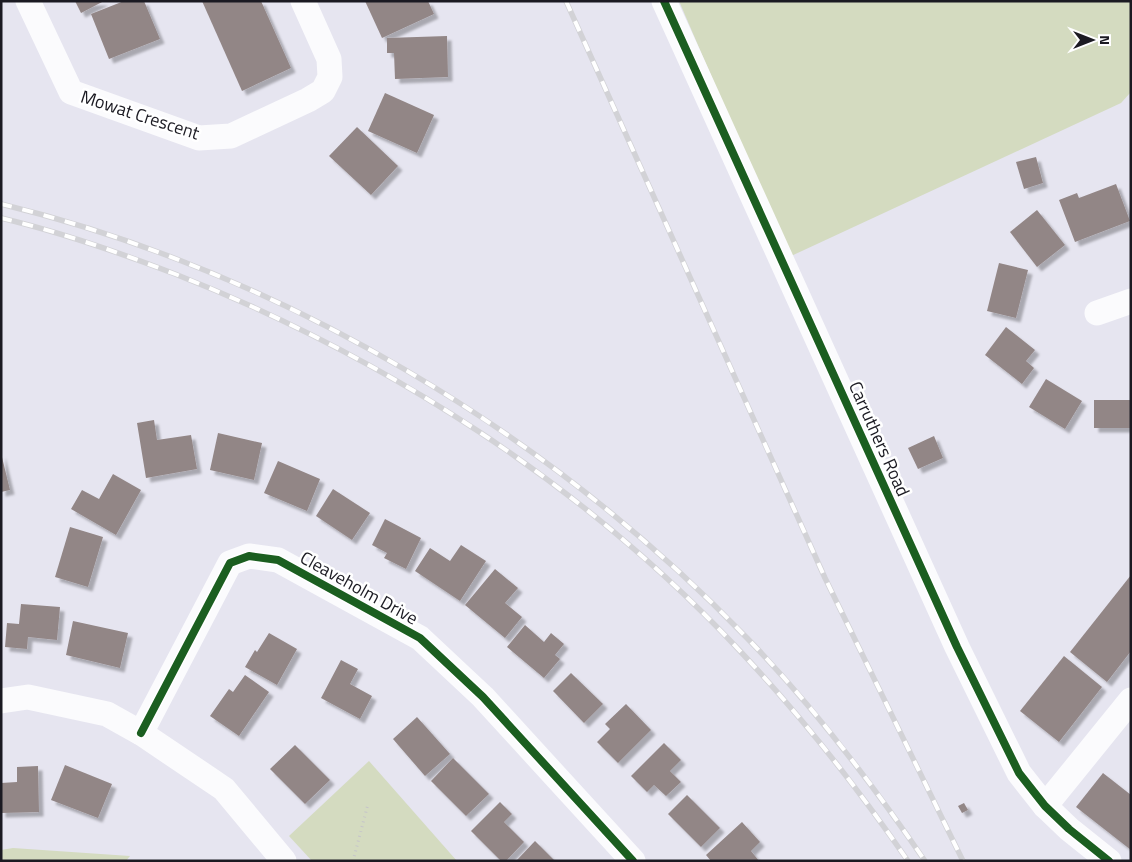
<svg xmlns="http://www.w3.org/2000/svg" width="1132" height="862" viewBox="0 0 1132 862" font-family="'Titillium Web',sans-serif">
<style>
.green{fill:#d4dbc0}
.building{fill:#928686;filter:url(#shadow)}
.lines{fill:none;stroke-linecap:round;stroke-linejoin:round}
.path{stroke:#c6c5c9;stroke-width:3;stroke-dasharray:1 4;stroke-linecap:butt}
.street{stroke:#fbfbfd;stroke-width:25}
.rail-casing{stroke:#d2d2d6;stroke-width:5.5}
.rail{stroke:#fff;stroke-width:4;stroke-dasharray:11;stroke-linecap:butt}
.cycleway-casing{stroke:#fff;stroke-width:11}
.cycleway{stroke:#1b5e20;stroke-width:8}
.labels{text-anchor:middle;stroke-width:5;stroke-linejoin:round;paint-order:stroke}
.street-label{font-size:18px;fill:#1b1a22;stroke:#fff}
</style>
<defs>
<filter id="shadow"><feDropShadow dx="4.5" dy="4.5" stdDeviation="1" flood-color="#0004"/></filter>
</defs>
<rect width="100%" height="100%" fill="#e6e5f0"/>
<g class="green">
<path d="M679,1H1131V92L1121,103L789,257Z"/>
<path d="M369,761L457,861H312L289,836Z"/>
<path d="M13,848L130,856L126,861H1V850Z"/>
</g>
<g class="building">
<path d="M75,1H104L81,13Z"/>
<path d="M124,1H144L160,39L109,59L91,14Z"/>
<path d="M202,1H261L291,68L242,91Z"/>
<path d="M365,1H428L434,14L382,38Z"/>
<path d="M447,36L448,77L395,79L394,53H387V38Z"/>
<path d="M385,93L434,115L417,153L368,131Z"/>
<path d="M357,127L398,166L371,195L329,156Z"/>
<path d="M1036,157L1043,183L1024,189L1016,162Z"/>
<path d="M1116,184L1130,221L1075,242L1059,200L1077,193L1079,198Z"/>
<path d="M1037,210L1065,245L1037,267L1010,232Z"/>
<path d="M999,263L1028,270L1016,318L987,311Z"/>
<path d="M1006,327L1035,350L1026,361L1034,368L1022,384L985,355Z"/>
<path d="M1046,379L1082,401L1065,429L1029,407Z"/>
<rect x="1094" y="400" width="37" height="28"/>
<path d="M154,420L157,440L191,435L197,469L146,478L137,423Z"/>
<path d="M218,433L262,443L254,480L210,470Z"/>
<path d="M934,436L943,458L918,469L908,448Z"/>
<path d="M1,453L10,490L1,492Z"/>
<path d="M278,461L320,479L307,511L264,493Z"/>
<path d="M113,474L141,490L116,535L71,509L82,490L99,499Z"/>
<path d="M333,489L370,513L352,540L316,516Z"/>
<path d="M385,519L421,538L406,569L384,558L387,553L372,545Z"/>
<path d="M70,527L103,537L88,587L55,577Z"/>
<path d="M461,545L486,561L460,601L415,571L430,548L450,561Z"/>
<path d="M495,569L518,588L505,603L522,617L505,638L465,605Z"/>
<path d="M1131,575V651L1107,682L1070,652Z"/>
<path d="M21,604L60,607L57,640L28,637L27,649L5,647L7,623L19,624Z"/>
<path d="M73,621L128,633L120,668L66,655Z"/>
<path d="M525,625L544,642L551,633L564,644L555,655L560,659L544,678L507,647Z"/>
<path d="M269,633L297,649L277,685L245,667L255,650L257,652Z"/>
<path d="M1064,656L1102,687L1059,742L1020,711Z"/>
<path d="M341,660L358,669L350,684L372,696L360,719L321,698Z"/>
<path d="M571,673L603,704L584,723L553,691Z"/>
<path d="M245,675L269,692L239,736L210,716L229,689L233,692Z"/>
<path d="M626,704L651,730L618,763L597,742L610,729L605,724Z"/>
<path d="M417,717L450,754L425,776L393,739Z"/>
<path d="M664,743L681,760L670,771L681,782L666,796L654,785L647,792L631,776Z"/>
<path d="M295,745L330,780L305,804L270,769Z"/>
<path d="M453,758L489,794L466,816L431,781Z"/>
<path d="M65,765L112,784L98,818L51,800Z"/>
<path d="M38,766L39,812L1,813V783L17,782V767Z"/>
<path d="M1103,773L1131,795V850L1076,807Z"/>
<path d="M687,795L720,828L701,847L668,814Z"/>
<path d="M500,802L512,814L504,822L524,842L506,861H501L471,831Z"/>
<path d="M964,803L968,810L962,813L958,806Z"/>
<path d="M742,822L760,842L751,851L759,861H711L706,855Z"/>
<path d="M535,841L555,861H516Z"/>
</g>
<g class="lines">
<path class="path" d="M353,861L368,804"/>
<g class="street">
<path d="M28,1L71,92L199,138L231,136L308,100L323,91L330,77L329,59L303,1"/>
<path d="M664,1L957,647L1019,773L1045,806L1069,829L1109,861"/>
<path d="M1097,313L1131,301"/>
<path d="M1,701L28,697L107,714L141,733L224,789L284,861"/>
<path d="M141,733L230,563L249,556L278,560L420,638L483,697L633,861"/>
<path d="M1045,806L1131,700"/>
</g>
<defs>
<g id="rail">
<path d="M566,1L825,578L963,861"/>
<path d="M1,204C281,272 548,432 747,638C814,707 871,782 925,861"/>
<path d="M1,218C60,232 118,252 175,274C386,357 585,485 740,651C802,717 857,787 908,861"/>
</g>
</defs>
<use href="#rail" class="rail-casing"/>
<use href="#rail" class="rail"/>
<defs>
<g id="cycleway">
<path d="M664,1L957,647L1019,773L1045,806L1069,829L1109,861"/>
<path d="M141,733L230,563L249,556L278,560L420,638L483,697L633,861"/>
</g>
</defs>
<use href="#cycleway" class="cycleway-casing"/>
<use href="#cycleway" class="cycleway"/>
</g>
<g class="labels">
<g class="street-label">
<text transform="translate(140 115) rotate(18)" y="6">Mowat Crescent</text>
<text transform="translate(879 439) rotate(66)" y="6">Carruthers Road</text>
<text transform="translate(359 588) rotate(29)" y="6">Cleaveholm Drive</text>
</g>
</g>
<rect width="1132" height="862" fill="none" stroke="#1b1a22" stroke-width="5"/>
<g transform="translate(1092 40) rotate(90)" stroke="#ffffff" stroke-width="4" paint-order="stroke">
<path d="M0-4L9 19L0 12L-9 19Z" fill="#1b1a22"/>
<text y="-8" font-size="14" font-weight="bold" text-anchor="middle" fill="#1b1a22">N</text>
</g>
</svg>
